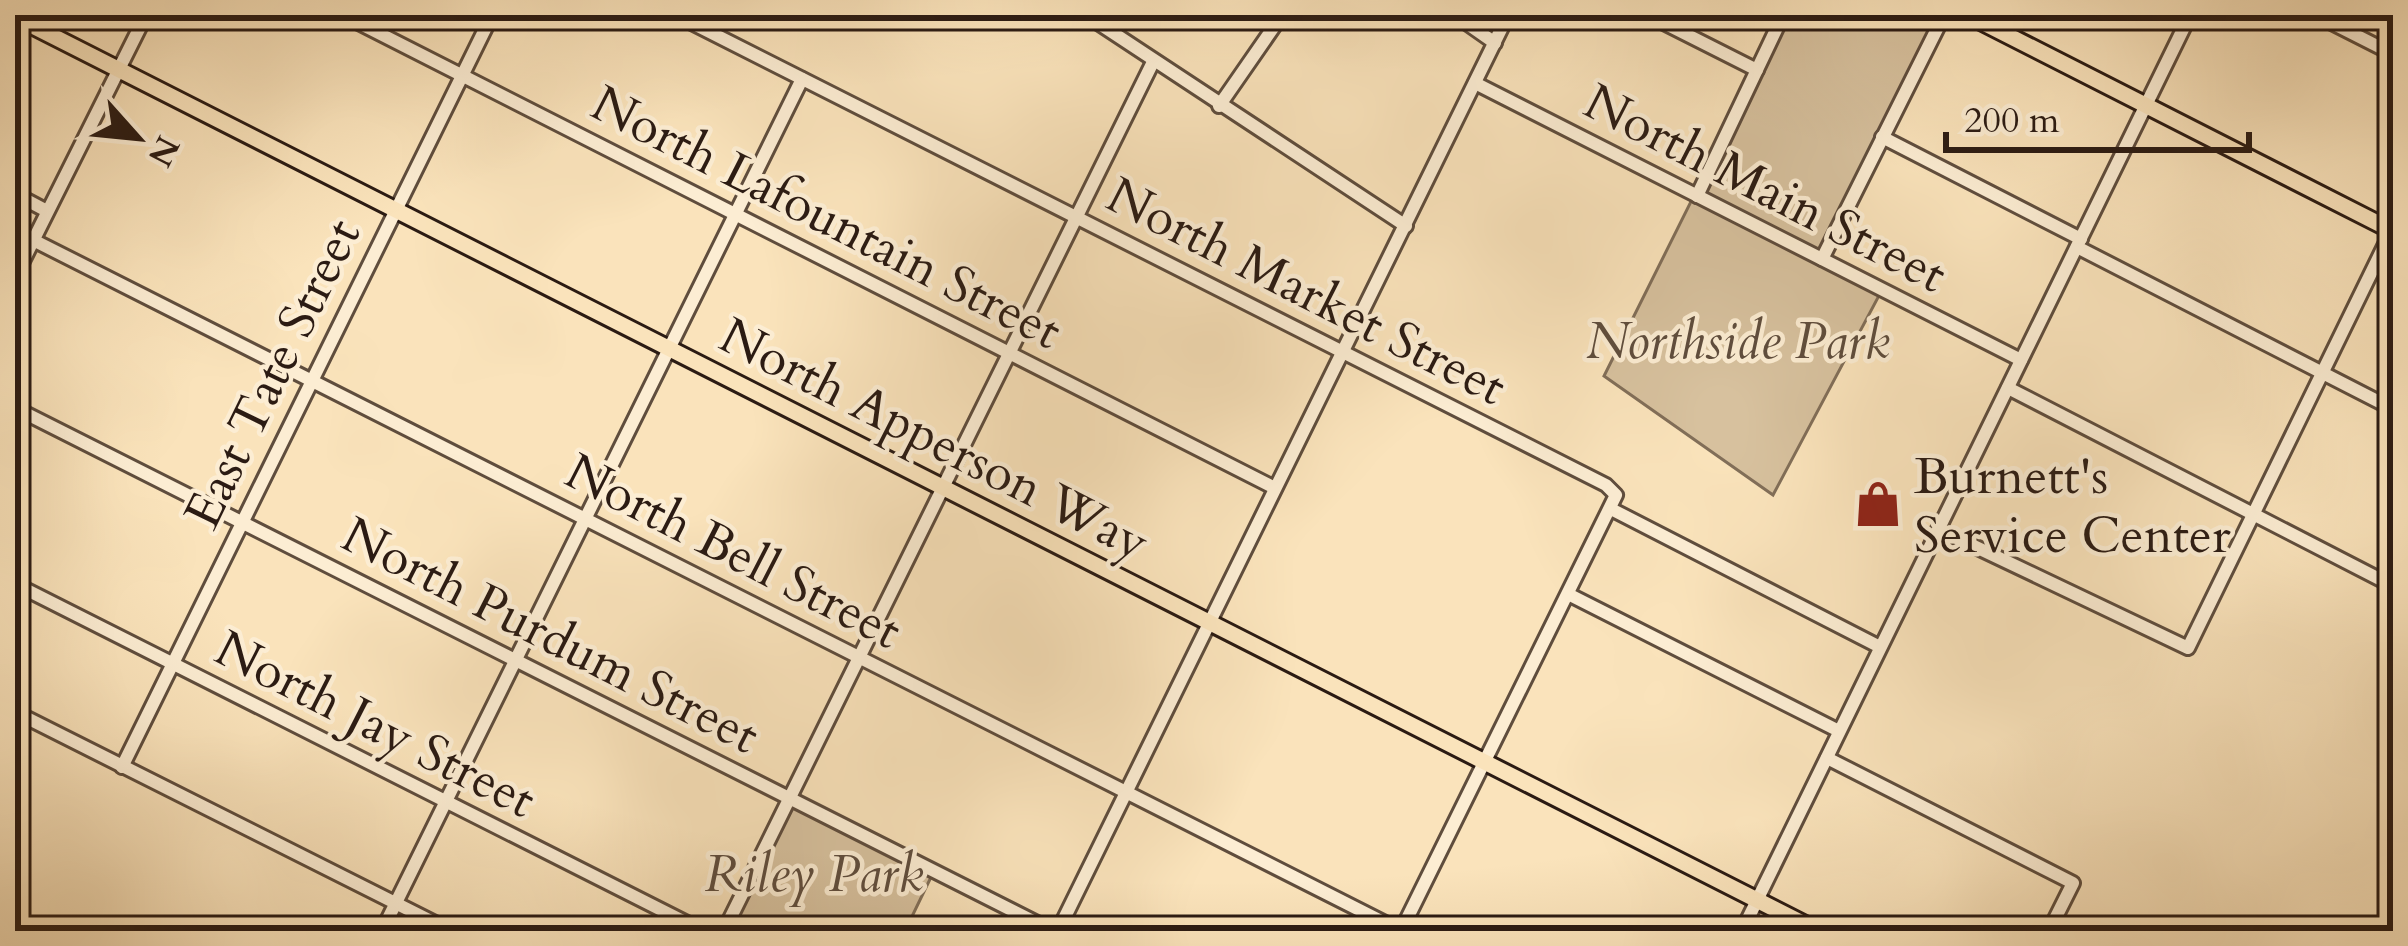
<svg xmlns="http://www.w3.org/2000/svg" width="2408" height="946" viewBox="0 0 2408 946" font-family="Cardo,serif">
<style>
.green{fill:#d7c19e;stroke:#816e58;stroke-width:3}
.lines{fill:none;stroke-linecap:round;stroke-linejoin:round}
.minor-casing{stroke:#5f4d3d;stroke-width:18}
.major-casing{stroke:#2b1b13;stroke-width:21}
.minor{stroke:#fcedd3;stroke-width:12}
.major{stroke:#fae3bb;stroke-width:15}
.labels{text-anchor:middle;stroke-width:9;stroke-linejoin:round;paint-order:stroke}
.street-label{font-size:51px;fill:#2b1b13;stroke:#fcedd3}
.park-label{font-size:51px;font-style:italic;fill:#5f4d3d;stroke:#fcedd3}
.poi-label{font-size:51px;fill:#2b1b13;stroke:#fcedd3;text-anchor:start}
</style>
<rect width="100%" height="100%" fill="#fae3bb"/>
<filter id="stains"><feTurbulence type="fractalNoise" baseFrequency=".00167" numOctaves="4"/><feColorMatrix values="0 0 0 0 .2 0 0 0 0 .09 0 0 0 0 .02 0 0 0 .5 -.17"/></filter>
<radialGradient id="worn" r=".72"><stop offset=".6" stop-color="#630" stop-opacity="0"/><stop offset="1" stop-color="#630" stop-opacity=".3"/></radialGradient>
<g class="green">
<path d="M1784,15H1944L1822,259L1882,290L1773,495L1604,376Z"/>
<path d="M789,798L934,871L905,931H724Z"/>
</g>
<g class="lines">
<defs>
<g id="minor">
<path d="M343,15L1275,488"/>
<path d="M676,15L1606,485L1616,495L1401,931"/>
<path d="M1086,15L1406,226"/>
<path d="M1455,15L1495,43"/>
<path d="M1648,15L1757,70"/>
<path d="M2316,15L2393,54"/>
<path d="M1475,83L2021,360"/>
<path d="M1219,106L1282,15"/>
<path d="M1882,137L2081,239"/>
<path d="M15,194L47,211"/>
<path d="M1697,196L1783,15"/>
<path d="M33,240L1401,931"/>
<path d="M2077,247L2393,409"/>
<path d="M1822,259L1944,15"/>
<path d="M15,277L146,15"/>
<path d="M2008,388L2393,586"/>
<path d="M15,408L1053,931"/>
<path d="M1611,509L1880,647"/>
<path d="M1938,529L2188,648L2393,228"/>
<path d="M15,584L703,931"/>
<path d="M1568,594L1839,731"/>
<path d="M15,712L451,931"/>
<path d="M1827,758L2073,883L2049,931"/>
<path d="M122,767L492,15"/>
<path d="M382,931L802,79"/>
<path d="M724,931L1153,62"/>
<path d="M1058,931L1508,15"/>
<path d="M1742,931L2190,15"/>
</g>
<g id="major">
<path d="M1968,15L2393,231"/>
<path d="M15,17L1818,931"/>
</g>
</defs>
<use href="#minor" class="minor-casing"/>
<use href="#major" class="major-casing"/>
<use href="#minor" class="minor"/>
<use href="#major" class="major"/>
</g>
<defs>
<symbol id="shop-bare" viewBox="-9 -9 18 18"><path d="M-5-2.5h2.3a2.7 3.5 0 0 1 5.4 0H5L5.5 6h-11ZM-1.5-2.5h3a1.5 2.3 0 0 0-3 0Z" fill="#8f2418" stroke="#fcedd3" stroke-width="2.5" paint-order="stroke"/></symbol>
</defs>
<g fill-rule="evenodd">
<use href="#shop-bare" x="1845" y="471" width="66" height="66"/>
</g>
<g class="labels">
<g class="street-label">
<text transform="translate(1766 187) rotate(27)" y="18">North Main Street</text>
<text transform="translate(827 216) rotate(27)" y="18">North Lafountain Street</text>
<text transform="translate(1307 290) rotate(27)" y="18">North Market Street</text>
<text transform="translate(271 373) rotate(-64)" y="18">East Tate Street</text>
<text transform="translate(935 438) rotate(27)" y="18">North Apperson Way</text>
<text transform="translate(734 550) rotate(27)" y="18">North Bell Street</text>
<text transform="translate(551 634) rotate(27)" y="18">North Purdum Street</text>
<text transform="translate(376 723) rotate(27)" y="18">North Jay Street</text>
</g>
<g class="park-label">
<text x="1738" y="358">Northside Park</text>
<text x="814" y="891">Riley Park</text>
</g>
<g class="poi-label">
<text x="1914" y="493">Burnett's<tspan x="1914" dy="59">Service Center</tspan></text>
</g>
</g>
<rect width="2408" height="946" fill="none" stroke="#fae3bb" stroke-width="60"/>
<rect x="18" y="18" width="2372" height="910" fill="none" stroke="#2b1b13" stroke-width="6"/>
<rect x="30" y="30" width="2348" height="886" fill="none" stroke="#2b1b13" stroke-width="3"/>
<g transform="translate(138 138) rotate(117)" stroke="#fcedd3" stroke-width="9" paint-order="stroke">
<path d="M0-9L21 45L0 30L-21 45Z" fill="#2b1b13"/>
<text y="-18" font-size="33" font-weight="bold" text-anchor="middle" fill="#2b1b13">N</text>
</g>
<path d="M1946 132v18h303v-18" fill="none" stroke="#2b1b13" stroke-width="6"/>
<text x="1964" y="132" font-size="36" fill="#2b1b13" stroke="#fcedd3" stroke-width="9" paint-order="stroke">200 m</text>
<rect width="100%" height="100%" filter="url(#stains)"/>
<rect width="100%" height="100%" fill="url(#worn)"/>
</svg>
